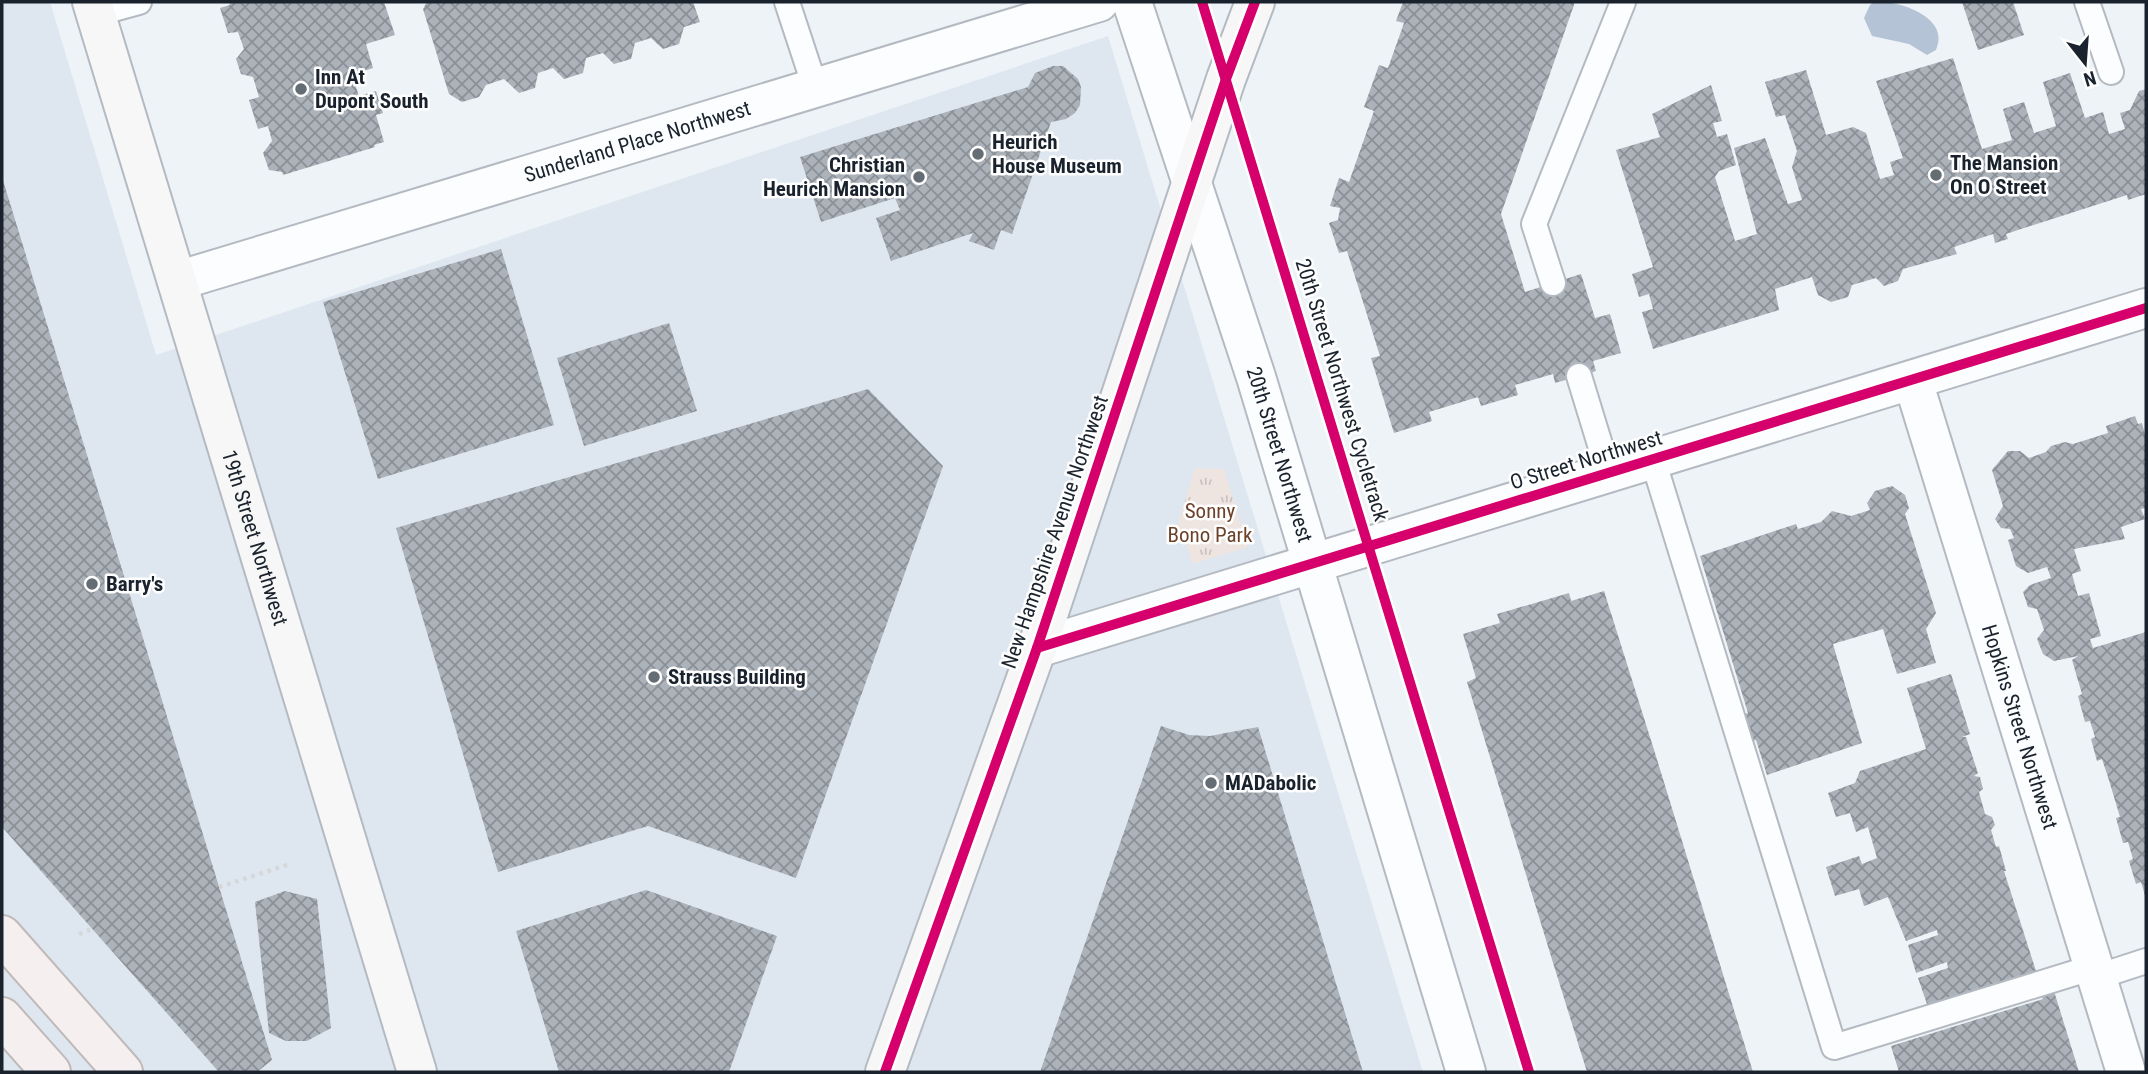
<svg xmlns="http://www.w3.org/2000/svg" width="2148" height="1074" viewBox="0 0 2148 1074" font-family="'Roboto Condensed',sans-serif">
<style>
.built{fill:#dee7f0}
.park{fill:url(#park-tufts)}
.water{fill:#b4c3d5}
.building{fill:url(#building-cross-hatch)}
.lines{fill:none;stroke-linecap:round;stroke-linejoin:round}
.service-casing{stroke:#b4bac1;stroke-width:28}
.minor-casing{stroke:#b4bac1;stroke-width:42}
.tertiary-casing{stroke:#b4bac1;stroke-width:42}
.secondary-casing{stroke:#b4bac1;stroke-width:42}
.primary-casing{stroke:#bfbab9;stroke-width:42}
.path{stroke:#d5d7d9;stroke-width:4.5;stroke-dasharray:3.5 5;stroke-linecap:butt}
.service{stroke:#fcfdfe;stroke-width:24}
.minor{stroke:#fcfdfe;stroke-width:38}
.tertiary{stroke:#fcfdfe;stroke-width:38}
.secondary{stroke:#f8f7f7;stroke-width:38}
.primary{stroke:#f5f0ef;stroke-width:38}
.cycleway-casing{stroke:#fefefe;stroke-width:15}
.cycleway{stroke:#d6006c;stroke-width:10}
.poi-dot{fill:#646c74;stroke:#fefefe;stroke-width:2.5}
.labels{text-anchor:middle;stroke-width:5;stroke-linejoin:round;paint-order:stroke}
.poi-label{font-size:21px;font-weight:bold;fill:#1a232d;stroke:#fefefe;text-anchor:start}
.street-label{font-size:21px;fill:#1a232d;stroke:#fefefe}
.park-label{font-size:21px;fill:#6d412a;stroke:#fefefe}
</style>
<defs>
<pattern id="park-tufts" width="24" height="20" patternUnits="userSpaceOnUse" patternTransform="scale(1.75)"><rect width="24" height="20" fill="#eee4e0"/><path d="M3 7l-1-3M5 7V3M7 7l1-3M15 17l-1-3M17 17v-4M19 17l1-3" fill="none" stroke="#ccc3c0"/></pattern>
<pattern id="building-cross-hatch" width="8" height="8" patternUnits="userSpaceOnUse" patternTransform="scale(1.75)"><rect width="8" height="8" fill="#acb2b9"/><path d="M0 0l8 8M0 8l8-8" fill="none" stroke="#8b9097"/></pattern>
</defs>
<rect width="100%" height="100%" fill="#eef3f8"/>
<path class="built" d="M2,2H50L156,355L1108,36L1423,1072H2Z"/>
<path class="park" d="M1195,468L1224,469L1248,547L1192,564L1186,542L1174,537Z"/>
<path class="water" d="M1874,2C1900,0 1951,18 1936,50L1927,55L1909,44L1872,36L1864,18L1870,5Z"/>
<g class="building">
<path d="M229,2H384L395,35L366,44L373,68L352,75L359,96L376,91L383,113L376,115L384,142L374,145L375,147L283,175L282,172L269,170L263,153L272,141L268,126L258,129L249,100L259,97L253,77L241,74L236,59L244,49L238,32L228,33L220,8L230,5Z"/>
<path d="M427,2H693L700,22L684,27L679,44L663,49L651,38L635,43L631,59L614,64L603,53L586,58L583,73L564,79L553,68L538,73L535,88L519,93L504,79L486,85L479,97L462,102L449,94L423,9Z"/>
<path d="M1403,2H1575L1501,214L1525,292L1581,274L1595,318L1610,314L1621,353L1593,361L1596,371L1555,383L1553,374L1515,385L1518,395L1481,406L1478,397L1429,412L1432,421L1394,433L1371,358L1380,356L1347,251L1339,253L1329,223L1338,220L1340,208L1330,206L1339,178L1349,182L1374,111L1364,107L1379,65L1388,68L1404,23L1396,21Z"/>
<path d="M1962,2H2013L2024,35L1978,50Z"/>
<path d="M1953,58L1982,149L2012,140L2003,109L2024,102L2034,133L2056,126L2043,82L2070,73L2085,118L2103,112L2109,134L2125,129L2120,113L2130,110L2139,91L2146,89V194L2128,200L2127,195L2024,228L2006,234L2008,239L1995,243L1993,234L1954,247L1957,254L1903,269L1898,281L1884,286L1876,278L1852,285L1848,297L1831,302L1818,295L1812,277L1775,289L1779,310L1653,349L1642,312L1653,309L1649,294L1639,297L1632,274L1653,267L1616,150L1660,137L1652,114L1711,85L1722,121L1713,123L1717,137L1727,134L1736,165L1719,171L1715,177L1735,241L1757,234L1734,148L1765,138L1788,204L1802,200L1792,167L1797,151L1785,115L1776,117L1765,82L1806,70L1826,135L1853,127L1866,133L1880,179L1894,175L1890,162L1903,158L1876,81Z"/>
<path d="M1053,66H1063L1078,79L1081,87L1080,105L1075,113L1066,119L1051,122L1012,234L1001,230L994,250L969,241L973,233L891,261L876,218L900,210L895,198L821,222L800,157L1028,87L1035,73Z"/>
<path d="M2,177L272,1060L257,1072H219L2,827Z"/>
<path d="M501,249L554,425L378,479L323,302Z"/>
<path d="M669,323L697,411L584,446L557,358Z"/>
<path d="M868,389L943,466L796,878L648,826L498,872L396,528Z"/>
<path d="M2135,416L2138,424L2142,423L2146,438V508L2141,509L2145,519L2121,527L2125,539L2074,549L2081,571L2072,574L2078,596L2089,593L2101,636L2090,639L2093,648L2146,632V899L2141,882L2136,884L2129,861L2133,859L2128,842L2123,843L2116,818L2120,817L2108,777L2102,759L2097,761L2091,739L2095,737L2090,721L2085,722L2078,696L2082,694L2072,660L2078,656L2054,661L2043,654L2037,639L2044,630L2037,609L2028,607L2023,592L2030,585L2051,578L2047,567L2028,573L2016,566L2008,540L2014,538L2010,529L2001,528L1995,519L2003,506L1992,470L2008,451H2020L2029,458L2046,452L2051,446L2065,442L2073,444L2108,433L2106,426Z"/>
<path d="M1892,486L1905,495L1909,508L1905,514L1936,613L1926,629L1936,663L1897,674L1883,629L1833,644L1862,743L1767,775L1756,740L1746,743L1738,716L1748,713L1700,556L1796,524L1798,529L1821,522L1832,511L1851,516L1870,510L1867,503L1875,491Z"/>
<path d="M1604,591L1655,753L1753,1072H1587L1554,966L1467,682L1476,678L1463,634L1500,623L1497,614L1569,593L1571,601Z"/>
<path d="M1951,674L1970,734L1962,737H1966L1978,773L1974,776L1980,777L1983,789L1979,792L1985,814L1992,817L1995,825L1991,830L1996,847L1999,846L2006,871H2004L2037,974L1928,1007L1918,978L1948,968L1947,962L1916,973L1908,945L1938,935L1937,930L1906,941L1888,897L1864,906L1859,889L1835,896L1826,867L1859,856L1862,864L1877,858L1868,827L1856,832L1850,813L1836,817L1828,793L1855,783L1860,771L1926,749L1907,688Z"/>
<path d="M1161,726L1189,735L1210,736L1258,727L1363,1072H1040Z"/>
<path d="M646,890L777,936L729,1072H559L516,931Z"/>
<path d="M285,891L317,899L331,1028L307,1041H286L269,1033L255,902Z"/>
<path d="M2054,991L2079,1072H1899L1891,1046L2043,999L2041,995Z"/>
</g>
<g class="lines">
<defs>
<g id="service">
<path d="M787,2L815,87"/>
<path d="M2087,2L2111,72"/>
<path d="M95,14L139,2"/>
<path d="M1553,283L1534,224L1623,2"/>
<path d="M1579,376L1609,474"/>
<path d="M1653,460L1834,1047L2094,967"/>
<path d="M2097,977L2146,961"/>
</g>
<g id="minor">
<path id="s1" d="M177,281L1099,2"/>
<path id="s2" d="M1913,381L2126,1072"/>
<path d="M1037,648L2146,308"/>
</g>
<g id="tertiary">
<path id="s3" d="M1132,2L1256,377L1466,1072"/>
</g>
<g id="secondary">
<path id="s4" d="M92,2L417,1072"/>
<path d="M885,1072L1037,648L1226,79L1255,2"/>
</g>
<g id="primary">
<path d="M2,935L123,1072"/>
<path d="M2,1017L51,1072"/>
</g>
</defs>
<use href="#service" class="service-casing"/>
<use href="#minor" class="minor-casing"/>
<use href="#tertiary" class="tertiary-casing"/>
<use href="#secondary" class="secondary-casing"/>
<use href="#primary" class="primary-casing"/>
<g class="path">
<path d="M219,887L290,864"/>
<path d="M79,934L92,929"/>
</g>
<use href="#service" class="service"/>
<use href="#minor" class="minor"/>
<use href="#tertiary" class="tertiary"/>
<use href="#secondary" class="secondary"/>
<use href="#primary" class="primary"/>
<defs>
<g id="cycleway">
<path d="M1202,2L1529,1072"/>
<path d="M1037,648L2146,308"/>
<path d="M885,1072L1037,648L1226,79L1255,2"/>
</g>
</defs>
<use href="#cycleway" class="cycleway-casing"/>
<use href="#cycleway" class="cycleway"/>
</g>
<g class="poi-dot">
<circle cx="301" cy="89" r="7"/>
<circle cx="978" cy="154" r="7"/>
<circle cx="1936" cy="175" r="7"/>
<circle cx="919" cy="177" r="7"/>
<circle cx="92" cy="584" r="7"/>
<circle cx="654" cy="677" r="7"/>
<circle cx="1211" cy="783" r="7"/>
</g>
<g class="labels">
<g class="poi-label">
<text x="315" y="84">Inn At<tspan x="315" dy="24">Dupont South</tspan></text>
<text x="992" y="149">Heurich<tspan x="992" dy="24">House Museum</tspan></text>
<text x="1950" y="170">The Mansion<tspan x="1950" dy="24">On O Street</tspan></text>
<text x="905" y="172" text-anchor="end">Christian<tspan x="905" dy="24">Heurich Mansion</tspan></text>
<text x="106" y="591">Barry's</text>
<text x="668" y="684">Strauss Building</text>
<text x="1225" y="790">MADabolic</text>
</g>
<g class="street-label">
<text dy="7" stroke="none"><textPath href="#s1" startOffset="481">Sunderland Place Northwest</textPath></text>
<text transform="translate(1342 390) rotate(73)" y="7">20th Street Northwest Cycletrack</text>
<text dy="7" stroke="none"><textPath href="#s3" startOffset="476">20th Street Northwest</textPath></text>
<text transform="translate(1586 460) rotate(-17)" y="7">O Street Northwest</text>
<text transform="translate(1055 532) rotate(-71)" y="7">New Hampshire Avenue Northwest</text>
<text dy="7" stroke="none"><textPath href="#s4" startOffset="560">19th Street Northwest</textPath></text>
<text dy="7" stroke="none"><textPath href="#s2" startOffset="362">Hopkins Street Northwest</textPath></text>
</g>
<g class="park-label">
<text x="1210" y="518">Sonny<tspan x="1210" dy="24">Bono Park</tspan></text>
</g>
</g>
<rect width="2148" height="1074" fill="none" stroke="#1a232d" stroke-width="7"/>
<g transform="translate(2085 63) rotate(163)" stroke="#fefefe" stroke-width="5" paint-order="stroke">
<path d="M0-5L12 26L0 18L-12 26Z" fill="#1a232d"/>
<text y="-10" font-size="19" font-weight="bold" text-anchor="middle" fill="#1a232d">N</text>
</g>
</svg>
